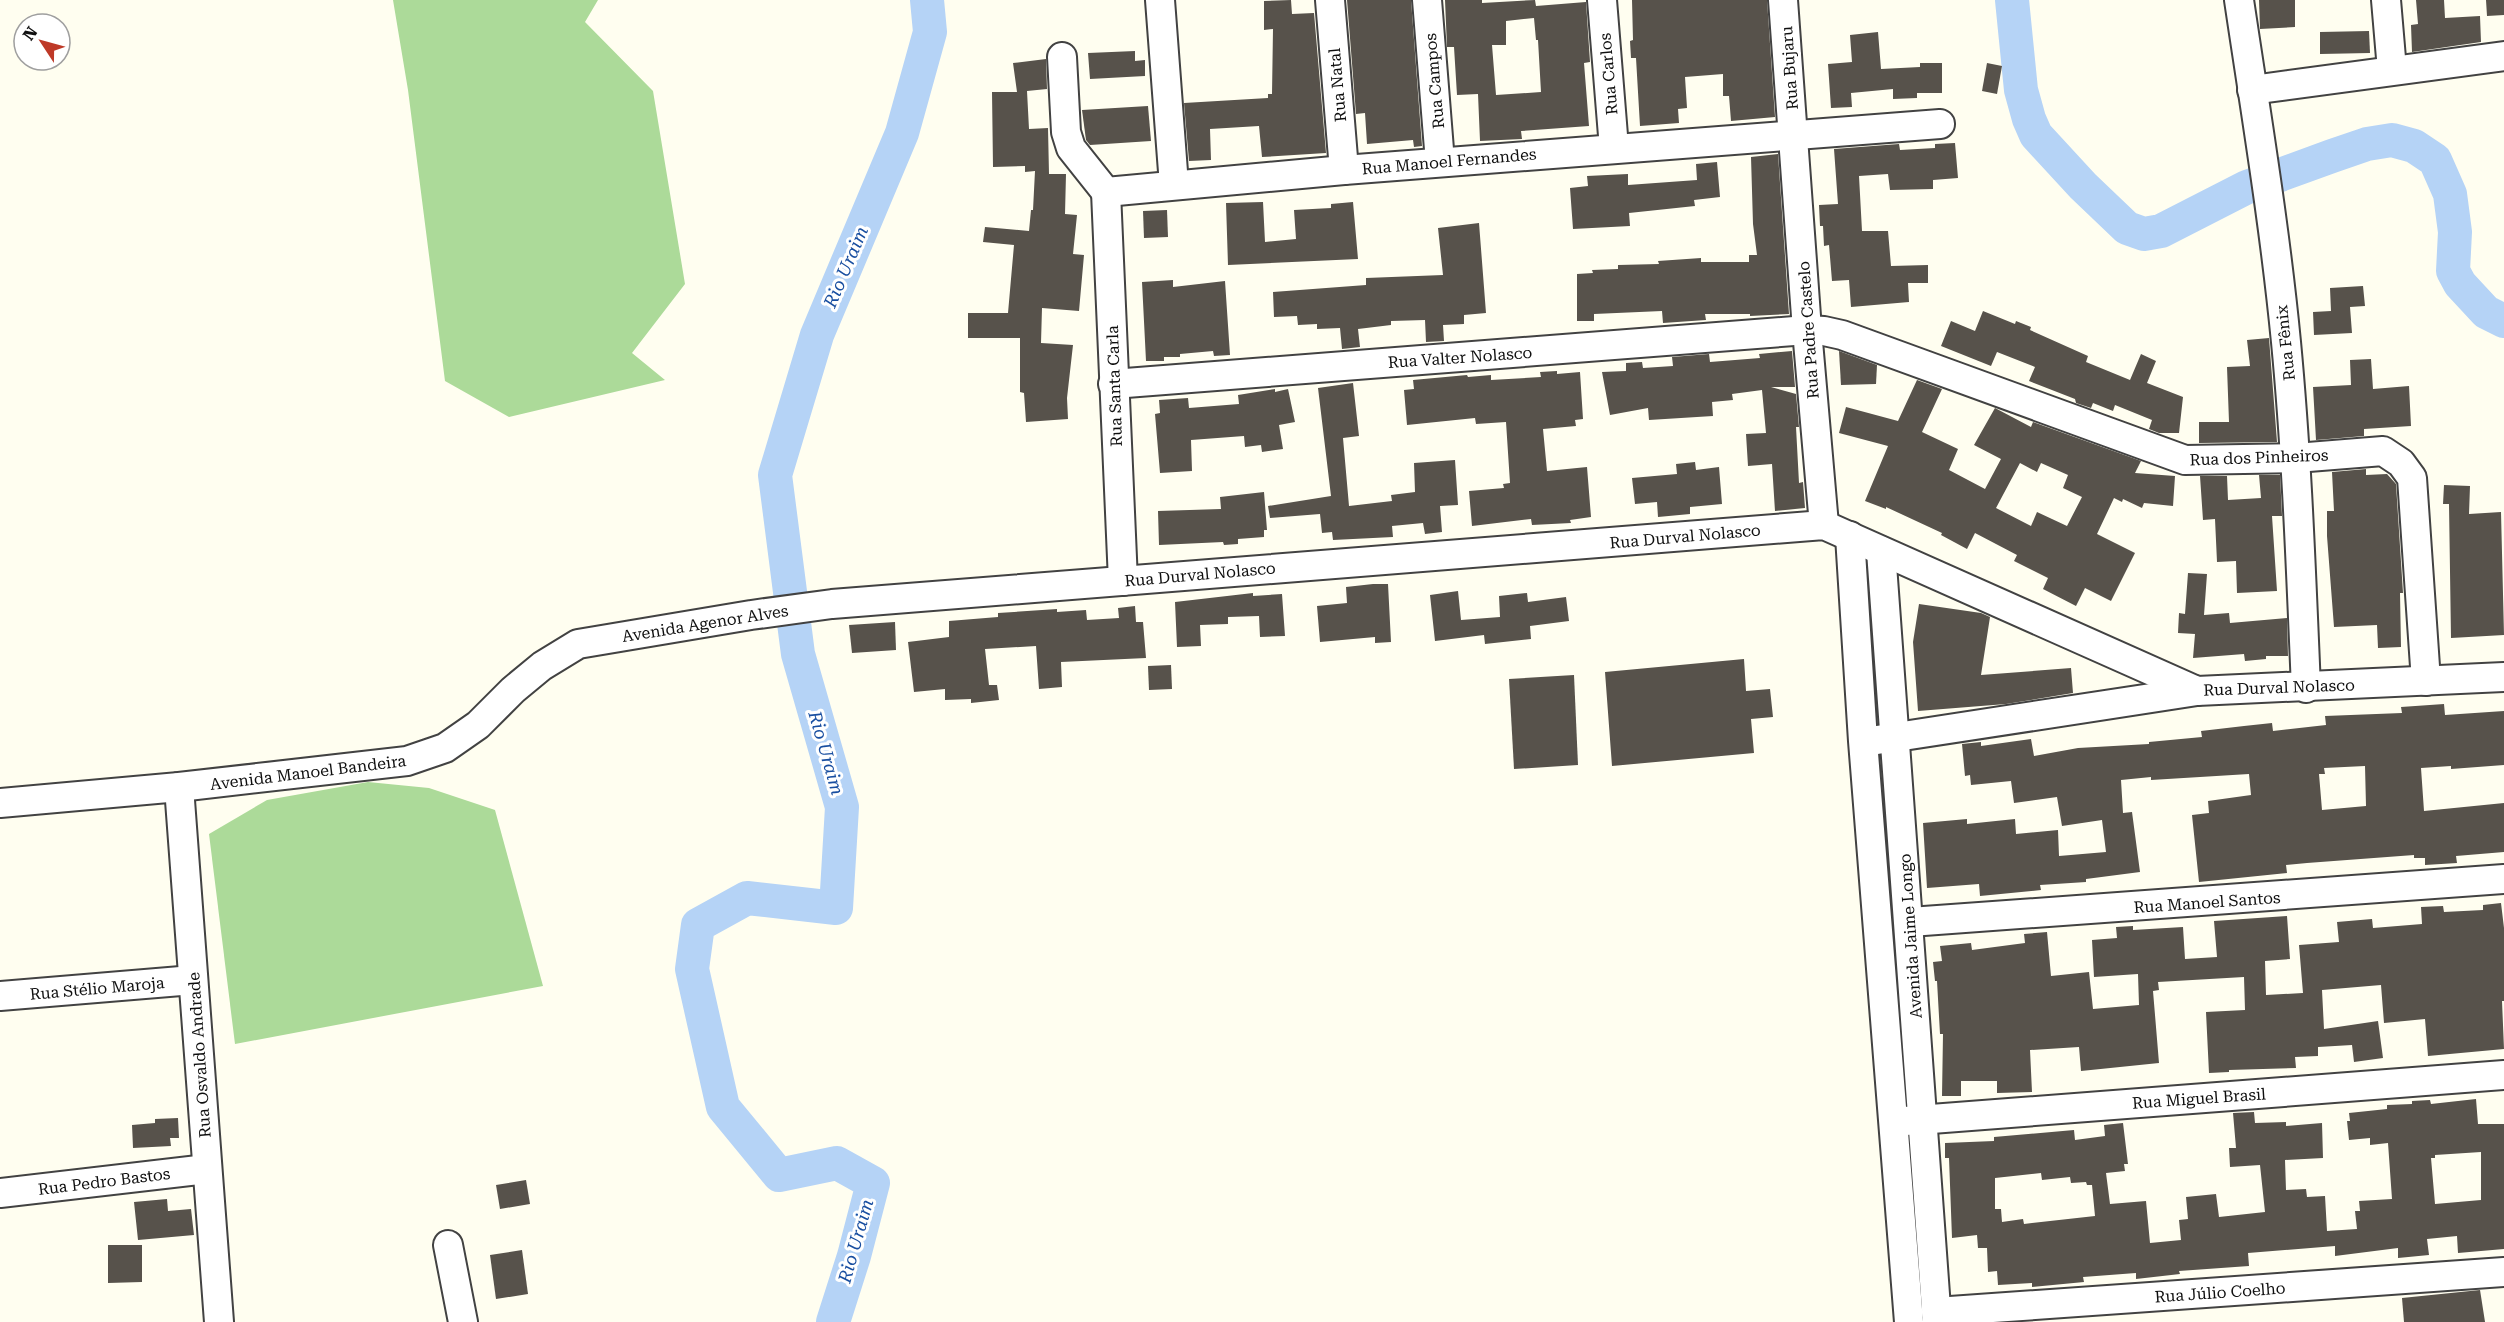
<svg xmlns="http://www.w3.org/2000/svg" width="2504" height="1322" viewBox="0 0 2504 1322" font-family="'Roboto Serif',serif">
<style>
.forest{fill:#acda99}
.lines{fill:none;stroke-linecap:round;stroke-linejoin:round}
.river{stroke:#b5d3f6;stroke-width:34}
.building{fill:#57524b;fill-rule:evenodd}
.minor-casing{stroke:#424242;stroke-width:32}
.minor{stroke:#fff;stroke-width:28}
.labels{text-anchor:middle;stroke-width:6;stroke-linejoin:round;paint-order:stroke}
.street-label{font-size:16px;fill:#0f0f0f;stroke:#fff}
.water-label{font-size:18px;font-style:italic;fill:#184ea0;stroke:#fff}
</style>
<rect width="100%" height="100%" fill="#fffef0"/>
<g class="forest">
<path d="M393,0H598L585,22L653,91L685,284L632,353L665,380L509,417L445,381L408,90Z"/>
<path d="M368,782L429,788L495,810L543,986L235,1044L209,834L267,800Z"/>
</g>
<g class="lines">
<g class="river">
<path d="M2012,0L2021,90L2029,119L2036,135L2083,186L2127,228L2144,234L2161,231L2247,187L2332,156L2367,144L2392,140L2414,146L2435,160L2450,194L2455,232L2453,271L2460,284L2486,312L2504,321"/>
<path d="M833,1322L854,1256L873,1183L837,1163L779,1175L723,1107L692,969L698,925L747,898L836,908L842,807L798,654L775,475L817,335L902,133L930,32L927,0"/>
</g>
</g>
<g class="building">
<path d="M1291,0L1292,14L1314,13L1326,153L1262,157L1259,126L1210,129L1211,160L1189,161L1184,103L1268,98V94H1272L1273,29L1264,30V1Z"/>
<path d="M1347,0H1411L1422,146L1414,147L1413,140L1367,144L1365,113L1356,114Z"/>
<path d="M1445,0H1482V3L1535,0L1536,6L1586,2L1590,62L1584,63L1589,126L1521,131L1522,139L1480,141L1478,94L1457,95L1454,47H1447ZM1534,18L1536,40H1538L1541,92L1496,95L1492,45H1506V21Z"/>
<path d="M1632,0H1767L1775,117L1731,121L1729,96H1723V74L1685,77L1687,108L1678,109L1679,123L1640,126L1636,58H1631L1630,41L1633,40Z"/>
<path d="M2259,0H2295V27L2260,29Z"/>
<path d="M2416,0H2444L2445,18L2480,16L2481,42L2412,52L2411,25L2418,24Z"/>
<path d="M2486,0H2504V15L2487,16Z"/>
<path d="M2369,31L2370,53L2320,54V32Z"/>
<path d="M1878,32L1881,69L1920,67V63H1942V93H1917V98L1893,99V89L1851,93L1852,107L1831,108L1828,64L1852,62L1850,35Z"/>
<path d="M1135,51V61L1145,60V76L1090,79L1088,53Z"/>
<path d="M1046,59L1047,89L1027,91L1029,129L1048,128L1049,174H1066L1065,214L1077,215L1073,254L1084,255L1079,311L1042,308L1041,343L1073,345L1067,398L1068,419L1026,422L1024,393L1020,392V338H968V313H1008L1014,245L983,242L985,227L1029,231L1031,210H1033L1035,171L1025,172V166L993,167L992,92H1017L1013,63Z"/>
<path d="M1987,63L2002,66L1997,94L1982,91Z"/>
<path d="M1148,106L1151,141L1090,145L1086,140L1082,110Z"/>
<path d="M1955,143L1958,178L1933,180V189L1890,190L1888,174L1859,176L1862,231H1888L1891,266L1928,265V283H1908L1909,302L1851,307L1849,280L1832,281L1829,245L1824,246L1823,226H1820L1819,205L1838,204L1834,149L1899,144L1900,150L1935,148V144Z"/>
<path d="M1778,154L1789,314L1750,316V314H1705L1706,320L1663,323L1662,311L1594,314V321H1577V274L1593,273L1592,270L1618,269V265L1659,264L1658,261L1701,258V262H1749V255H1757L1753,224L1751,157Z"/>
<path d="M1717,162L1720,197L1694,200L1695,206L1629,213L1630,226L1573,229L1570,188L1588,186L1587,176L1628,174V185L1697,180L1696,164Z"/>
<path d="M1263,202L1265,242L1296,239L1294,210L1331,208V204L1353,202L1358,259L1228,265L1226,203Z"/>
<path d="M1167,210L1168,237L1144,238L1143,211Z"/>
<path d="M1479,223L1486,313L1464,315V324L1443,325L1444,341L1426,342L1425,320L1391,321V325L1358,329L1360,347L1342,349L1340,328L1317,329V324L1298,325L1297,316L1274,317L1273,292L1366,285V278L1443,275L1438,228Z"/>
<path d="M1173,280V287L1225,281L1230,355L1214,356L1213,351L1180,354V357H1164V361H1146L1142,282Z"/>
<path d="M2363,286L2365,306L2350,307L2352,333L2314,335L2313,312L2331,311L2330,288Z"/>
<path d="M1983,311L2015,324L2016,321L2031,327L2030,330L2088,356L2086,362L2130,380L2141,354L2156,361L2147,383L2183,397L2179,433H2159L2149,429L2152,420L2115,405L2113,411L2093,403L2091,408L2076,403L2075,399L2029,381L2035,367L1997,352L1991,366L1941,346L1951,321L1975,331Z"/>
<path d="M2269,338L2277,442L2199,443V422H2229L2227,367L2250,366L2247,340Z"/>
<path d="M1792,351L1795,387H1771L1796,394L1799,427H1796L1799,483L1803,482L1805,508L1775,511L1772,464L1748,466L1746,434L1766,433L1762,390L1732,394L1733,400L1712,402L1713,416L1649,420L1648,408L1610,415L1602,372L1626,371V363L1642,362L1643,368L1673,366L1672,357L1709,354L1710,362L1760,358L1759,354Z"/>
<path d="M1839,351L1877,365L1876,384L1841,385Z"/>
<path d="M2371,359L2373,389L2409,386L2411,426L2364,429V436L2316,440L2313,387L2351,385L2350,360Z"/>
<path d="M1557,371V374L1580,372L1583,419L1575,420L1576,426L1543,429L1547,471L1587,467L1591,517L1570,520L1571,523L1532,525L1531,519L1472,526L1469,491L1504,488L1503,484L1510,483L1506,422L1476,424L1475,418L1407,425L1404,390L1414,389L1413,380L1467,375L1468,377L1491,375V380L1541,377L1540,372Z"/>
<path d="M1917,380L1942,389L1922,432L1958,449L1949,470L1985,489L2001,459L1974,445L1995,408L2031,427L2033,422L2141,461L2135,473L2175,476L2173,506L2144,503L2142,508L2123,499L2122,502L2114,498L2097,534L2135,553L2111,601L2085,588L2076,606L2043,589L2048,578L2014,561L2017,555L1975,533L1967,549L1941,535L1942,533L1886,507V509L1865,501L1888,446L1839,433L1846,407L1898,421ZM2020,463L2037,472L2041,463L2068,475L2063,488L2082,497L2067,526L2037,512L2031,526L1996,508Z"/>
<path d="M1353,383L1359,436L1343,438L1349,506L1392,501L1391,495L1415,492L1414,463L1455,460L1458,505L1440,506L1442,532L1425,534L1423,523L1392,526L1393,537L1333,540L1332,532L1322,533L1320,514L1270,518L1268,506L1331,496L1318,388Z"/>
<path d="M1275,389V392L1288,389L1295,422L1279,425L1283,449L1262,452L1261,445L1245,447L1244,436L1191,440L1192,471L1160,473L1155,414L1160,413L1159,400L1188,398L1189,408L1239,404L1238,395Z"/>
<path d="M1695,462L1696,470L1719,467L1722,504L1690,507V514L1658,517L1657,502L1635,504L1632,478L1677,474L1676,464Z"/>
<path d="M2366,469V475L2387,474L2396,484L2403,593H2400L2401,647L2378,648L2377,625L2334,627L2327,536V511H2334L2332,472Z"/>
<path d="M2259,475H2280L2282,516H2272L2277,591L2237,593L2236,561L2217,562L2215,519L2203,520L2200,476H2227L2228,500L2261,498Z"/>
<path d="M2444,485L2470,486L2469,514L2501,512L2504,635L2451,638L2449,504H2443Z"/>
<path d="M1264,492L1267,530H1264V537L1238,539V544L1224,545L1223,542L1159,545L1158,511L1221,509L1220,497Z"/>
<path d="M2188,573L2207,574L2204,615L2229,613L2230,623L2287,618L2288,656H2266V659L2245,661L2244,654L2193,658L2195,634L2178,633L2179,613L2185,614Z"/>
<path d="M1373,584H1388L1391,642L1375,643V637L1320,642L1317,606L1347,603L1346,587Z"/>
<path d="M1458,591L1461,620L1500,617L1499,596L1527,593L1528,602L1566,597L1569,621L1530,626L1531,639L1485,644L1484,635L1435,641L1430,595Z"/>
<path d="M1253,593V596L1282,594L1285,636L1260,637L1259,616L1228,617V624L1200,625L1201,646L1177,647L1175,602Z"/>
<path d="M1919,604L1981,613L1990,617L1981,675L2071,668L2073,693L2006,704L1918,711L1913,642Z"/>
<path d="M1135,606L1136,622H1143L1146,658L1061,662L1062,687L1039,689L1036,646L985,649L989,685H997L999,700L971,703V699L945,700V689L914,692L908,642L949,637V621L998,617V613L1057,609V612L1086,610L1087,620L1119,618L1118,608Z"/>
<path d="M895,622L896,650L852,653L849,625Z"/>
<path d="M1744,659L1746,691L1770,689L1773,717L1751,719L1754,753L1612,766L1605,672Z"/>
<path d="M1171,665L1172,689L1149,690L1148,666Z"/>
<path d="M1574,675L1578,765L1514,769L1509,679Z"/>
<path d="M2444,704L2445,715L2504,711V765L2451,769V766L2421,768L2424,811L2504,803V852L2456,856L2457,863L2425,865V858H2414V855L2307,863L2286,865L2287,873L2199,882L2192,815L2209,813L2208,801L2251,795L2249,774L2151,780V777L2121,780L2123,813L2132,812L2140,872L2086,879V882L2040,885L2041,890L1980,896L1979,884L1927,888L1923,823L1967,819V824L2015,819L2016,834L2058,830L2059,856L2106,852L2102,820L2062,826L2057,797L2014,803L2011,781L1971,785L1970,775L1965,776L1962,744L1981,742V746L2031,739L2034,756L2078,748L2149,744V742L2202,737L2201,731L2244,726L2272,723L2273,731L2326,725L2325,716L2402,713L2401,707ZM2365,766L2366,806L2322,810L2319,774H2325L2324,768Z"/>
<path d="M2501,903L2504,928V1001H2502L2504,1049L2428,1056L2425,1019L2384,1023L2381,985L2322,990L2324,1029L2378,1021L2383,1058L2354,1062L2352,1045L2318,1047V1056L2295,1057L2296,1068L2229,1070V1072L2209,1073L2206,1012L2245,1010L2244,977L2158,982L2159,990L2153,991L2159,1063L2081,1071L2079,1047L2030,1050L2032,1092L1997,1093V1081H1961V1096H1942L1943,1034H1940L1937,981H1935L1933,962L1942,961L1940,946L1971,943L1972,950L2025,943L2024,934L2047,932L2051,976L2089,972L2093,1009L2139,1005L2138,974L2094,977L2092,940L2117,938L2116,927L2133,926V930L2183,927L2185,959L2217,957L2214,921L2287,916L2290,959L2265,961L2266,995L2303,993L2299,945L2339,942L2337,922L2372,919L2373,928L2422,924L2421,907L2443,906L2444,912L2483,910V905Z"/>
<path d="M2476,1099L2478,1124H2504V1249L2458,1253L2457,1236L2427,1239L2429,1255L2398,1258V1248L2335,1256V1246L2248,1253L2249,1266L2179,1271L2180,1274L2136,1279V1273L2083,1277L2084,1282L2032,1287V1283L1998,1285L1997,1271L1988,1272L1987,1248H1978L1977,1235L1952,1238L1949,1158H1945V1143L1994,1141V1137L2074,1130L2075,1140L2105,1136L2104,1125L2123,1123L2128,1164H2124L2125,1171L2106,1173L2110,1204L2146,1201L2150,1243L2181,1240L2179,1220L2188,1219L2186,1197L2216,1194L2219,1217L2265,1212L2260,1165L2230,1167L2229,1148H2236L2233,1113L2254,1112L2255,1123L2286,1122V1126L2322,1123L2323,1158L2285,1160L2286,1190L2306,1189L2307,1197L2325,1196L2327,1231L2357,1229L2355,1211H2360L2359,1201L2392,1199L2388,1143L2370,1145V1138L2349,1140L2347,1121H2350L2349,1113L2387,1109V1105L2412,1104V1101L2430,1100L2431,1104ZM2481,1152V1200L2435,1204L2431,1158H2435V1155ZM2041,1173L2042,1180L2070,1177L2071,1183L2086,1182L2087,1185H2092L2095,1216L2024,1224L2023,1219L2002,1222L2001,1209H1995V1178Z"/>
<path d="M178,1118L179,1138H170L171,1146L133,1148L132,1125L155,1123V1119Z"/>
<path d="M526,1180L530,1204L500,1209L496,1185Z"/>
<path d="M167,1199L168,1211L191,1209L194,1235L138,1240L134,1202Z"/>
<path d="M108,1245H142V1282L108,1283Z"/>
<path d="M522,1250L528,1294L496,1299L490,1255Z"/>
<path d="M2480,1290L2485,1322H2404L2402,1298Z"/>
</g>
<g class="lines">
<defs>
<g id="minor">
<path d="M1160,0L1174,185"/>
<path d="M1330,0L1344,170"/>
<path d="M1427,0L1440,162"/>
<path d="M1602,0L1614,148"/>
<path d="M1783,0L1807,330L1824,525"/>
<path d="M2239,0C2256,114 2275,228 2286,342C2297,457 2301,572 2306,688"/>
<path d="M2386,0L2392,70"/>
<path d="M1062,57L1066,132L1071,148L1106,192L1344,170L1940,124"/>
<path d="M2252,90L2504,56"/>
<path d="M1106,192L1123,581"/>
<path d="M1113,384L1807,330L1824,331L1842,335L2185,460L2296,458L2383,451L2401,463L2412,478L2426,681"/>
<path d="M1850,536L1863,741L1909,1322"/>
<path d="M1881,551L1937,1322"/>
<path d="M1877,740L2197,691"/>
<path d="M179,787L219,1322"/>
<path d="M0,803L179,787L407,761L445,748L478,725L513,690L542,666L578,644L751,615L832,604L1824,525L2197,691L2504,677"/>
<path d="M1910,922L2504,879"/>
<path d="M0,996L193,980"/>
<path d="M1905,1121L2504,1075"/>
<path d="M0,1193L207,1169"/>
<path d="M448,1245L463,1322"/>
<path d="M1936,1312L2504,1272"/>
</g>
</defs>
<use href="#minor" class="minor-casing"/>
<use href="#minor" class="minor"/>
</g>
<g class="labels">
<g class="street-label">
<text transform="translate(1789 68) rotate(-94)" y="6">Rua Bujaru</text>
<text transform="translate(1608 74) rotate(-95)" y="6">Rua Carlos</text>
<text transform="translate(1434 81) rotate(-95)" y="6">Rua Campos</text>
<text transform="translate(1337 85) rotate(-95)" y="6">Rua Natal</text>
<text transform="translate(1449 161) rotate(-5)" y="6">Rua Manoel Fernandes</text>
<text transform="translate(1808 330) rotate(-94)" y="6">Rua Padre Castelo</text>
<text transform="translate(2285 343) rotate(-96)" y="6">Rua Fênix</text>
<text transform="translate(1460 357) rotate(-4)" y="6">Rua Valter Nolasco</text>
<text transform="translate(1114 386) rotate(-92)" y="6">Rua Santa Carla</text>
<text transform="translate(2259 457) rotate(-2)" y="6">Rua dos Pinheiros</text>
<text transform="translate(1685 536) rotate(-5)" y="6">Rua Durval Nolasco</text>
<text transform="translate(1200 574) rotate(-5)" y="6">Rua Durval Nolasco</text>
<text transform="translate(705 623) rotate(-9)" y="6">Avenida Agenor Alves</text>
<text transform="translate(2279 687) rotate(-2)" y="6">Rua Durval Nolasco</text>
<text transform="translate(308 772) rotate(-7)" y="6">Avenida Manoel Bandeira</text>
<text transform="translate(2207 902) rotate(-4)" y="6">Rua Manoel Santos</text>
<text transform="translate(1910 936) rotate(-94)" y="6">Avenida Jaime Longo</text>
<text transform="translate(97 988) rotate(-5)" y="6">Rua Stélio Maroja</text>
<text transform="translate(199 1055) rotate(-94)" y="6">Rua Osvaldo Andrade</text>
<text transform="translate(2199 1098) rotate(-4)" y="6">Rua Miguel Brasil</text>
<text transform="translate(104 1181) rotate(-7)" y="6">Rua Pedro Bastos</text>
<text transform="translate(2220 1292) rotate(-4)" y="6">Rua Júlio Coelho</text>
</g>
<g class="water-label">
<text transform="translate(846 267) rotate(-67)" y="6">Rio Uraim</text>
<text transform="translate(826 753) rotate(74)" y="6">Rio Uraim</text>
<text transform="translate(856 1241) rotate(-74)" y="6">Rio Uraim</text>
</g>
</g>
<g transform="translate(42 42) rotate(306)"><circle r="28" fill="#ffffff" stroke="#9f9f9f" stroke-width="1.5"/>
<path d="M0-4.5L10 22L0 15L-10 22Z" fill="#be3927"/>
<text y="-9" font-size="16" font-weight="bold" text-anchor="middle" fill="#0f0f0f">N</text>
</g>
</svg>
